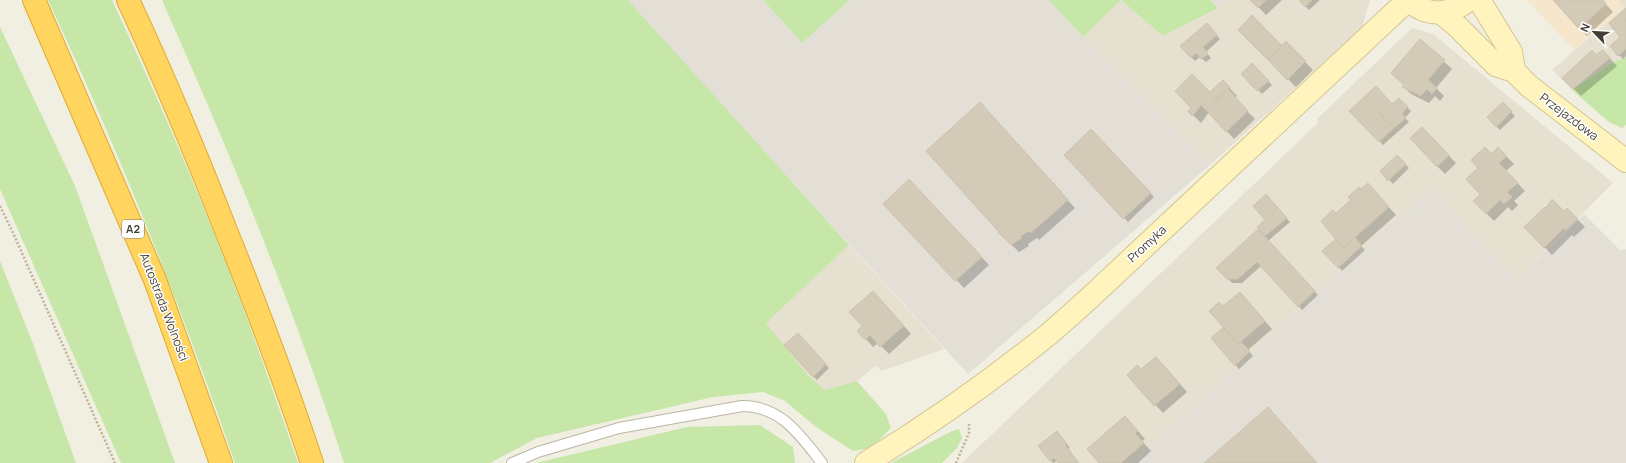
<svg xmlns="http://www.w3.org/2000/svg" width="1626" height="463" viewBox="0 0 1626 463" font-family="Manrope,sans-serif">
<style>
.residential{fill:#e5e0d0}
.commercial{fill:#f5e6cc}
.industrial{fill:#e3dfd7}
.green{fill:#c7e7a9}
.shadow{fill:#0003}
.building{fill:#d3cab7;stroke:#cec3ab}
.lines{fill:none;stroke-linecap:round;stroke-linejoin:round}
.lane-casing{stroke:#bdb6a5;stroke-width:12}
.secondary-casing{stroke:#d3c591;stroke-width:24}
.highway-casing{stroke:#dfaa2e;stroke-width:24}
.path{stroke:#bfb396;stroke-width:2.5;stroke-dasharray:2 2;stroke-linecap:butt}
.lane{stroke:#fff;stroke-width:10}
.secondary{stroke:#fff4be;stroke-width:22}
.highway{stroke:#ffd55f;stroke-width:22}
.labels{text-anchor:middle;stroke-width:3;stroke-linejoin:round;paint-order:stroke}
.shield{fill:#fff;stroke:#7b7870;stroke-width:1}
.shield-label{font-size:11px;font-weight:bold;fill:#433e33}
.street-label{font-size:12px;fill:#433e33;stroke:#fff}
</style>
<rect width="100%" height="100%" fill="#f1eee2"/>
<g class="residential">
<path d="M1121,0L1163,36L1218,8L1227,0H1370L1362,28L1211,164L1083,37Z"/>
<path d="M1618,0H1626V57L1612,63L1572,90L1552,70L1624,8Z"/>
<path d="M1412,28L1433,34L1613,183L1516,280L1430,188L1133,463H962L1319,122L1317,119Z"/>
<path d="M849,245L944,349L882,371L875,366L857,381L825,390L807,374L765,323Z"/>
</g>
<path class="commercial" d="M1527,0H1618L1624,8L1574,50Z"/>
<g class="industrial">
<path d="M628,0H763L802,43L850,0H1050L1083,37L1211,164L968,374L708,90Z"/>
<path d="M1210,0H1227L1218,8Z"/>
<path d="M1430,188L1516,280L1584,214L1620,250L1626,249V463H1133Z"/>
</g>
<g class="green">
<path d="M48,0H112C149,79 184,158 216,238C246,312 272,388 298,463H235C181,306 119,151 48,0Z"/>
<path d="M162,0H628L849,245L766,323L807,374L825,390L857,381L886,414L891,428L871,448L853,451L816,427L785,401L763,392L713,397L537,438L490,463H344C293,305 229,151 162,0Z"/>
<path d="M763,0H850L802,43Z"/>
<path d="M1049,0H1210L1218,8L1163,36L1121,0L1083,37Z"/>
<path d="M0,27L75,186L175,463H121L0,189Z"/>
<path d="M1626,57V125L1622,128L1609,122L1572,90L1612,63Z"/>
<path d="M0,261L32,341L76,463H0Z"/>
<path d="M760,425L793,447L795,463H536L687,427Z"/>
<path d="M959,429L962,438L957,448L942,463H891L950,432Z"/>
</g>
<g class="shadow">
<path d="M1252,0H1282L1266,15Z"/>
<path d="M1300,0H1319V1L1309,10Z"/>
<path d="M1554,0H1602L1613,12L1587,36Z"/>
<path d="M1626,9V56L1623,59L1619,55Z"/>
<path d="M1210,28L1220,39L1206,52L1211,58L1206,62L1200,57L1195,61L1191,57Z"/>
<path d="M1239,30L1282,47L1286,42L1313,70L1296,87Z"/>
<path d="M1420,40L1452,69L1436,88L1444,96L1440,101L1435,96L1429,103L1411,94L1403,86L1404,85L1392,73Z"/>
<path d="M1603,51L1617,66L1581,96L1563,78Z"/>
<path d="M1252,65L1272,85L1262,94L1242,74Z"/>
<path d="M1223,81L1237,96L1234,98L1255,119L1234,139L1209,112L1201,123L1189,111Z"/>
<path d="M1399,99L1411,111L1405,118L1409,122L1383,145L1351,111L1392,105Z"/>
<path d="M1503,103L1515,116L1500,130L1496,126Z"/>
<path d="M1091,130L1154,197L1128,222L1066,155Z"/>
<path d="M1430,136L1456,163L1445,174L1437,166Z"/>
<path d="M1491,155L1506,156L1514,164L1506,171L1525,191L1514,201L1518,205L1512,211L1508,207L1494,221L1486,213L1481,194Z"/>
<path d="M1397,156L1409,168L1393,184L1381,171Z"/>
<path d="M1053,184L1062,192L1061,193L1075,208L1039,240L1037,238L1028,244L1029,246L1019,252L999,233Z"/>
<path d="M917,189L989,265L964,288L884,204Z"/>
<path d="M1361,190L1375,192L1396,215L1361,246L1365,250L1342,271L1324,251L1337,239L1336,214Z"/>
<path d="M1270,200L1290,222L1268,241L1318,295L1302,310L1261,266L1242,283H1232L1218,268L1260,229L1266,220Z"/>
<path d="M1567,209L1585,227L1574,237L1572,235L1552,255L1525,227L1546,210L1564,212Z"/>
<path d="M881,300L911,334L889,354L878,343L873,347L866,339L863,326Z"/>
<path d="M1247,301L1272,329L1248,350L1253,356L1239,369L1212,338L1225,328L1223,307Z"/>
<path d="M801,338L829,368L817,380L785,345Z"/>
<path d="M1164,366L1187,392L1163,413L1128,375Z"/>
<path d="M1125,417L1145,439L1142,441L1151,451L1138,463H1100Z"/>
<path d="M1061,436L1070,448L1068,449L1079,463H1059L1058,461L1053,463L1050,460Z"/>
</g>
<g class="building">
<path d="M1250,0H1266L1258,8Z"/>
<path d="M1299,0H1312L1305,7Z"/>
<path d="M1553,0H1603L1606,4L1579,29Z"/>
<path d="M1626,8V19L1614,30L1609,23Z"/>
<path d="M1252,15L1282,46L1268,60L1238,30Z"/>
<path d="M1626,19V49L1618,56L1610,46L1620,37L1614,30Z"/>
<path d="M1207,23L1217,35L1203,47L1208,54L1201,59L1196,53L1191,58L1180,46Z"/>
<path d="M1420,39L1445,60L1428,80L1437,88L1432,94L1427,89L1421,96L1402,87L1404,85L1391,73Z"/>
<path d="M1286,41L1306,61L1287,80L1268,60Z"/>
<path d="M1592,50L1596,55L1603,50L1610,58L1573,89L1562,78Z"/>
<path d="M1252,63L1269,81L1257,91L1241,74Z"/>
<path d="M1192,74L1210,92L1223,80L1230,87L1206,110L1201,105L1196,112L1192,116L1188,111L1191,108L1175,91Z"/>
<path d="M1376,86L1392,104L1399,98L1408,107L1402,113L1406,118L1394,128L1364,97Z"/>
<path d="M1228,89L1248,111L1226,132L1206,110Z"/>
<path d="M1364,97L1394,128L1379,142L1349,111Z"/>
<path d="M980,102L1053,183H1055L1054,184L1068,200L1031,233L1029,231L1021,236L1022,238L1011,245L1000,233L999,234L998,233L999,232L926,151Z"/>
<path d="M1503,102L1512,111L1496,127L1487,117Z"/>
<path d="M1422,127L1449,155L1437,167L1410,138Z"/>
<path d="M1091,129L1151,193L1123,219L1064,155Z"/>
<path d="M1485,147L1491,154L1498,147L1507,156L1499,163L1518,183L1507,192L1512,197L1504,204L1500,200L1486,214L1473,201L1480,194L1466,179L1478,168L1471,160Z"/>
<path d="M1397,155L1406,164L1388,181L1380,171Z"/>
<path d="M909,179L982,257L955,281L883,204Z"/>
<path d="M1368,183L1389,207L1343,248L1321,221L1333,210L1336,213L1351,200L1348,197L1359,187L1361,189Z"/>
<path d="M1266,194L1278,208L1265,220L1253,206Z"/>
<path d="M1552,199L1564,211L1567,208L1578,219L1566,230L1564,228L1544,248L1524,227L1545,207L1546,208Z"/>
<path d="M1278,208L1287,218L1265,236L1257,227Z"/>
<path d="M1258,229L1315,291L1298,307L1257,262L1238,279H1227L1216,268Z"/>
<path d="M1355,237L1362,246L1338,268L1322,251L1336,239L1343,248Z"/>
<path d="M873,291L904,326L880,347L870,335L865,340L857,331L862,326L849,312Z"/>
<path d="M1240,292L1265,321L1238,344L1209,311L1219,302L1223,306Z"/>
<path d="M1223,328L1238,344L1241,342L1250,351L1235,366L1211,338Z"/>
<path d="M798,333L826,364L813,377L784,345Z"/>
<path d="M1156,357L1180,384L1154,406L1127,375L1137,365L1141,369Z"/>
<path d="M1268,407L1317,463H1204Z"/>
<path d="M1125,416L1138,431L1135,433L1144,443L1121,463H1099L1087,449Z"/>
<path d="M1057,431L1067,444L1065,445L1079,463H1058L1054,458L1050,461L1038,446Z"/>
</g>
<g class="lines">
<defs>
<path id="lane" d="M512,463L538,452L619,428L742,406C781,406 800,435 822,463"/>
<g id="secondary">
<path d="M1408,0C1428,17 1448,16 1469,0"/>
<path d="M1479,0L1511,52L1514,71"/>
<path d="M1441,13L1456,25L1496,65L1514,71L1529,86L1626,161"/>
<path d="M866,463C930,424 991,381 1049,334C1065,320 1081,306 1097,291L1408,0"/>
</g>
<g id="highway">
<path d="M34,0L155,280L221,463"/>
<path d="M128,0C163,75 195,151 225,228C256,305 286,384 312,463"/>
</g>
</defs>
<use href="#lane" class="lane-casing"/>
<use href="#secondary" class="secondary-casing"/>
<use href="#highway" class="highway-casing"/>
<g class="path">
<path d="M0,206L14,235L115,463"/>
<path d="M956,463L969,433V424"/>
</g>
<use href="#lane" class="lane"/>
<use href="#secondary" class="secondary"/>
<use href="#highway" class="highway"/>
</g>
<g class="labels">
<rect class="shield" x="122" y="220" width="22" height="18" rx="3"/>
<g class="shield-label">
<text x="133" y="233">A2</text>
</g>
<g class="street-label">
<text transform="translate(1569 117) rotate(37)" y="4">Przejazdowa</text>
<text transform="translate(1147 244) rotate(-43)" y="4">Promyka</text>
<text transform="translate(164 307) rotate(69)" y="4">Autostrada Wolności</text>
</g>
</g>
<g transform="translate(1594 32) rotate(295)" stroke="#ffffff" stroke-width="3" paint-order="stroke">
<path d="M0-3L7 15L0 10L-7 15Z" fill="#433e33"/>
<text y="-6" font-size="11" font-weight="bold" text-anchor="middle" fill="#433e33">N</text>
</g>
</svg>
